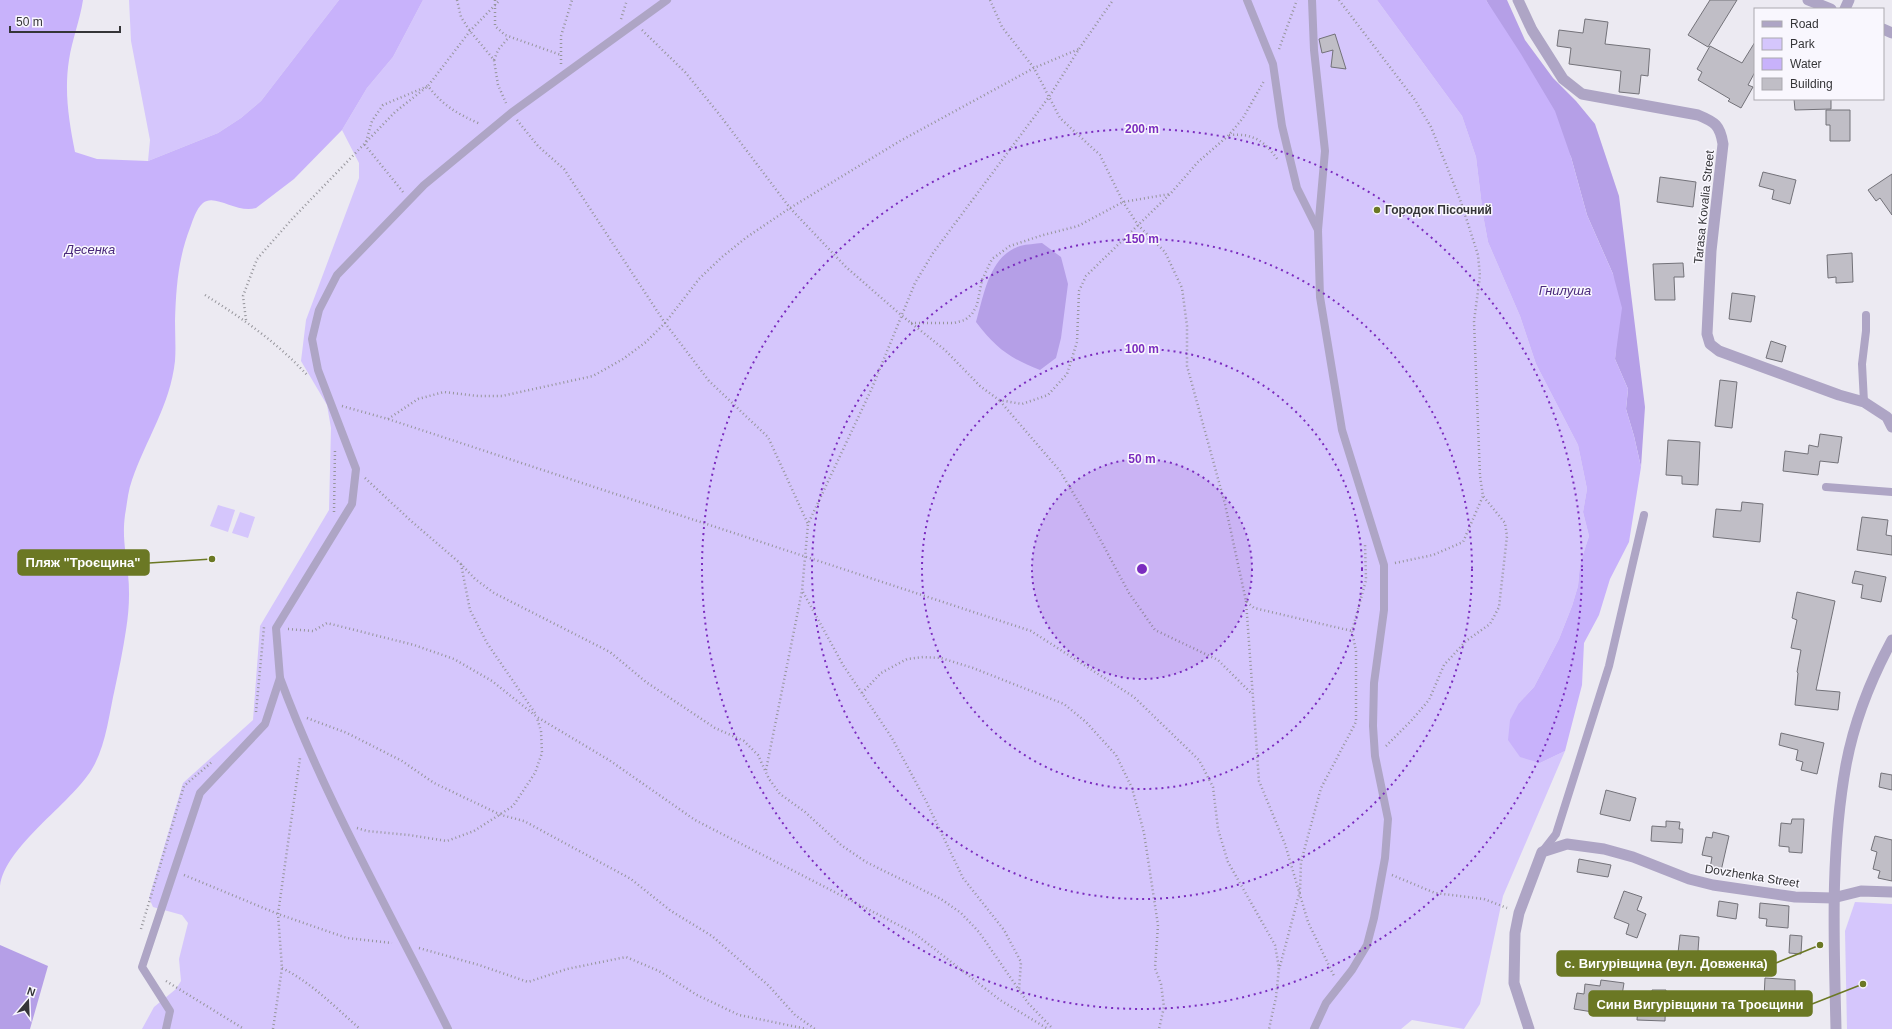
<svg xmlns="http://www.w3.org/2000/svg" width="1892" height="1029" viewBox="0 0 1892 1029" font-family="Arial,sans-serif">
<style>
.green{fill:#d5c6fc}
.forest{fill:#b59fe7}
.water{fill:#c8b2fb}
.building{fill:#c0bec6;stroke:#737279}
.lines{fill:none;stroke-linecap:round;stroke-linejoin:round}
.path{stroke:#96959b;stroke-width:2.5;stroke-dasharray:1 3;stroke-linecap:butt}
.service{stroke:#aea5c5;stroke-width:8}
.minor{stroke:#aea5c5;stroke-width:11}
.tertiary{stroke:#aea5c5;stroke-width:11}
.ring{fill:none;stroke:#7b2cbf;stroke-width:2;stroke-dasharray:2 4}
.poi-dot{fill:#6b7824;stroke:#f9f7fe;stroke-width:1.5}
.labels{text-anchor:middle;stroke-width:3;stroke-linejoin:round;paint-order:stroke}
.street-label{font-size:12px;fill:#353538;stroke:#f9f7fe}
.poi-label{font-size:12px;font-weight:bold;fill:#353538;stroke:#f9f7fe;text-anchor:start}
.water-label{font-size:13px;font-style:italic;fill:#49287b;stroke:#f9f7fe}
.centre{fill:#7b2cbf;stroke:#f9f7fe;stroke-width:2}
.ring-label{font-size:12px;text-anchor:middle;font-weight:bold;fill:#7b2cbf;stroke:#f9f7fe;stroke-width:3;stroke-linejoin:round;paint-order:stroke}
.leader{fill:none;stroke:#6b7824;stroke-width:1.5}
.callout-dot{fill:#6b7824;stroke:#f9f7fe;stroke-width:1.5}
.callout{fill:#6b7824;stroke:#6b7824;stroke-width:1.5}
.callout-label{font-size:13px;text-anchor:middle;font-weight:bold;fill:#fff}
</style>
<rect width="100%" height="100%" fill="#eceaf2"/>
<g class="green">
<path d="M129,0H339L261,101L241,118L218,133L148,161L150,140L131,41Z"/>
<path d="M423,0H1377L1462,116L1476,157L1483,215L1488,242L1520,316L1536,364L1578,445L1587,489L1583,512L1589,536L1580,564L1578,586L1572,606L1559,639L1534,687L1519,703L1540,763L1565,751L1503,896L1480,1004L1464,1029L1412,1020L1401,1029H142L154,1007L176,989L181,981L179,959L188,923L182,915L153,907L149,898L183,783L253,720L260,626L329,510L331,428L327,405L301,361L306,320L359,178V163L342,130L367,88L393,57Z"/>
<path d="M218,505L235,510L228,532L210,526Z"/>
<path d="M240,512L255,517L248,538L232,533Z"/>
<path d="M1855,902L1892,904V1029H1847L1845,931Z"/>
</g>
<g class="forest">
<path d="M1486,0H1507L1525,40L1553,78L1576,101L1595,124L1619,196L1645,407L1641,467L1634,436L1626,409L1628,389L1615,359L1617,335L1613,274L1587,215L1571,157Z"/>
<path d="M1042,243L1061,257L1068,284L1061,338L1056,358L1040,370C1009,358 996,348 976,322C984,295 989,256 1020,246C1027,244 1035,244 1042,243Z"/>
<path d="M0,945L48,966L30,1029H0Z"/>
</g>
<g class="water">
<path d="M0,0H83C80,20 72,40 69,60C64,92 69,121 75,152L97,159L148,161L218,133L241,118L261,101L339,0H423L393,57L367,88L342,130L294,179L256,208C237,214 215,193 203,203C196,209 193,220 190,228C178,259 176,289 175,321C175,334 176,348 175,361C170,406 146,439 132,480C128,491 127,504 125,515C122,537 126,553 128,574C130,593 129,611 126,630C123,650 119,669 115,688C109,714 106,746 92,769C70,805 5,846 0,886Z"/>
<path d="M1377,0H1486L1521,54L1555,111L1571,157L1587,215L1613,274L1622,308L1615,359L1628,389L1626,409L1634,436L1641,467L1629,542L1610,579L1599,615L1584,643L1582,685L1565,751L1540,763L1520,757L1508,740L1510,720L1519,703L1534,687L1559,639L1572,606L1578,586L1580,564L1589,536L1583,512L1587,489L1578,445L1536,364L1520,316L1488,242L1483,215L1476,157L1462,116Z"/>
</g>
<g class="building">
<path d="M1710,0H1737L1708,47L1688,35Z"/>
<path d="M1585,19L1608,22L1605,44L1650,49L1648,76L1641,75L1639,94L1619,92L1621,71L1569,64L1571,48L1557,46L1559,30L1583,33Z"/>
<path d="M1335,34L1346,69L1331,67L1333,50L1322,53L1319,39Z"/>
<path d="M1755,42V72L1748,85L1753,87L1741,108L1728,101L1730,99L1698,80L1702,72L1697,69L1710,46L1742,63Z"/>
<path d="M1794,99H1831V109L1795,110Z"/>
<path d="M1826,110H1850V141H1830V125H1826Z"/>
<path d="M1763,172L1796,180L1790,204L1772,199L1774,190L1759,186Z"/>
<path d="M1892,174V215L1880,198L1876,201L1868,190Z"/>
<path d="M1660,177L1696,182L1693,207L1657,202Z"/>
<path d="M1852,253L1853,282L1836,283V277L1828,278L1827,255Z"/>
<path d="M1683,263L1684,277H1674L1675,300H1655L1653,264Z"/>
<path d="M1732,293L1755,296L1751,322L1729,319Z"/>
<path d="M1771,341L1786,346L1782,362L1766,358Z"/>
<path d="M1720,380L1737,382L1732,428L1715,426Z"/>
<path d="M1820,434L1842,437L1838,463L1820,461L1818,475L1783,471L1785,451L1808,454L1809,445L1818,447Z"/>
<path d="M1668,440L1700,442L1698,485L1682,484V476L1666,475Z"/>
<path d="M1742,502L1763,504L1760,542L1713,537L1716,509L1741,511Z"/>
<path d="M1862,517L1888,520L1886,535L1892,536V555L1857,550Z"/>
<path d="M1855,571L1886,577L1881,602L1861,598L1863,585L1852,583Z"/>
<path d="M1797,592L1835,601L1816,690L1840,692L1838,710L1795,705L1798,673L1797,672L1801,650L1791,648L1797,620L1792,618Z"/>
<path d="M1781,733L1824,743L1817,774L1801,770L1803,762L1796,760L1798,750L1779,745Z"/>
<path d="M1881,773L1892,775V790L1879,787Z"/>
<path d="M1606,790L1636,798L1630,821L1600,814Z"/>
<path d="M1792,819H1804L1802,853L1789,852V847L1779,846L1781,823L1791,824Z"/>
<path d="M1666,821L1680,822L1679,829H1683L1682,843L1651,841L1652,826L1666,827Z"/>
<path d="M1713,832L1729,836L1721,871L1710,868L1712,857L1702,855L1706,837L1712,838Z"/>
<path d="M1875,836L1892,840V881L1878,878L1880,871L1873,869L1877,852L1871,850Z"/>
<path d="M1579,859L1611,865L1608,877L1577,872Z"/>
<path d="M1624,891L1642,897L1637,910L1646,914L1637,938L1626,934L1629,924L1614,918Z"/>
<path d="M1719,901L1738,904L1736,919L1717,916Z"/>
<path d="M1760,903L1789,906L1788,928L1766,926L1767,919L1759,918Z"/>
<path d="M1680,935L1699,937L1698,951L1714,953L1713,969L1696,967L1695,973L1676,971Z"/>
<path d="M1790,935L1802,936L1801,954L1789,953Z"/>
<path d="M1765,978L1795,980V999L1764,998Z"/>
<path d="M1601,980L1624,983L1622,995L1614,994L1612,1004L1600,1002L1599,1013L1574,1009L1577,993L1584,994L1585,984L1600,986Z"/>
<path d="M1652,990H1666L1665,1021L1637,1020L1638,1005L1652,1006Z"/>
</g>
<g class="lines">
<g class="path">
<path d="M457,0L461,17L470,31L494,60L498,85L506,103"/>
<path d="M495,0V26L505,35L561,55"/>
<path d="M990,0L1002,27L1034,68L1060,118L1100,155L1123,202L1138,225L1165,252L1182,288L1187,326V366L1225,504L1246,601L1254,608L1352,631"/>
<path d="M1339,0L1415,100L1431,127L1461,202L1478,255L1480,276L1474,321L1480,476L1483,496L1505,523L1507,536L1499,607L1490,624L1466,641L1444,665L1429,700L1411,721L1386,746"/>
<path d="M621,19L627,0"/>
<path d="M642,30L685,72L719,114L790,208L846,267L901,315L945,350L980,386L999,400L1022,404L1048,395L1067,374L1077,342L1079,291L1086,276L1171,193L1198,162L1229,135L1243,118L1264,81"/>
<path d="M1279,49L1297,0"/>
<path d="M494,60L498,50L509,37"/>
<path d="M561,64V36L572,0"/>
<path d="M517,120L538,146L564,169L665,323L709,381L768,437L808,524"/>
<path d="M1229,135C1254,133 1264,141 1278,160"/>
<path d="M403,192L365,145L372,121L383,105L428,86C443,106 458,114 480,124"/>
<path d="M205,295C242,318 278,343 308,376"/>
<path d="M246,320L243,296L257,259L293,218L395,112L428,86L470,31L500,0"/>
<path d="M911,323H954L965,320L972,314L977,305L982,280L992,259L1010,246L1043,235L1078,226L1123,202L1170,194"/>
<path d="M1000,401L1060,471L1094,528L1129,593L1155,630L1218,660L1252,694"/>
<path d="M342,406L388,419L1031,631L1134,697L1199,760L1213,787L1218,829L1228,862L1275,945L1279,968L1276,997L1269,1029"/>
<path d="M388,419L418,399L444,392L478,396H502L593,376L623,359L646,342L665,323L699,279L722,257L747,237L790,208L900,141L1034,68L1079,49"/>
<path d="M365,478L410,520L461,564L475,579L494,593L610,652L646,682L715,728L744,741L758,755L769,779L780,794L805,812L841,845L866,862L941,899L961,913L979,932L1028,1003L1053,1029"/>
<path d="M334,512L335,449"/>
<path d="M1395,563L1433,555L1463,542L1483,496"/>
<path d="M461,564L470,610L487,643L535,713"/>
<path d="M803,592L843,665L892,738L926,801L963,878L1004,930L1021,962L1019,990"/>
<path d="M1246,601L1259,781L1285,844L1308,922L1334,976"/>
<path d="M288,629L313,631L327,623L414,645L454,659L492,681L537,717L609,760L695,820L914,933L1000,1000L1048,1029"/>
<path d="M862,693L881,673L907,659L923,657L941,658L973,668L1064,704L1086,722L1116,755L1132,788L1144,833L1158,925L1155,968L1161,984L1164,1007L1159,1029"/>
<path d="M256,712L264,627"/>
<path d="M307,718L347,733L402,761L434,783L501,815L524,821L631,879L671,911L712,936L769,986L795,1015L815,1029"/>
<path d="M766,770L802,591L808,524L872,388L915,283L933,253L1049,97L1079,49L1113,0"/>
<path d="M357,828L367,831L409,835L447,841L474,831L513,806L535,773L542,753L541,731L537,718"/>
<path d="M184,875L278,914L347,938L392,943"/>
<path d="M1392,875L1435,893L1484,899L1507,908"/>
<path d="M141,929L184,786L213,761"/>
<path d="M419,948L479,965L528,982L567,969L626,957L659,971L697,995L739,1015L807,1029"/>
<path d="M1280,966L1300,891L1301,862L1321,788L1356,722V651L1352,631L1366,580L1365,543"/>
<path d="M282,968C312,983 335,1007 360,1029"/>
<path d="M166,981L244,1029"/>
<path d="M273,1029L282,968L278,914L300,758"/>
</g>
<g class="service">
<path d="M1247,0L1273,64L1282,126L1297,188L1318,230"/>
<path d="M1312,0L1314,50L1325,151L1318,230L1320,297L1342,430L1384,565V610L1374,683L1373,726L1375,756L1388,819L1385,858L1374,918L1367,945L1352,970L1326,1003L1314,1029"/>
<path d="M1864,402L1862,364L1866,331V315"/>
<path d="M1826,487L1892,492"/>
<path d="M280,678C325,800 391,913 448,1029"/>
<path d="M1542,852L1556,834L1609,666L1644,515"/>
<path d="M166,1029L170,1011L142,967L200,793L265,724L280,678L276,628L352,504L356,469L318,370L312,339L319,310L337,275L424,185L511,113L667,0"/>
</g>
<g class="minor">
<path d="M1518,0L1532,30L1563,79L1582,94L1698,115C1715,122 1720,125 1723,144L1711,251L1707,334L1710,344L1719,351L1839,395L1864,402L1887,417L1892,427"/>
<path d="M1808,0L1831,9"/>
<path d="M1845,9L1849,0"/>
<path d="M1883,29L1892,33"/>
<path d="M1529,1029L1514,983L1515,933L1519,913L1542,852L1567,844L1604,849L1633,857L1689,879L1713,885L1795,897L1833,898L1861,891L1892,892"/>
</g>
<path class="tertiary" d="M1836,1029C1834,941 1830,852 1846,765C1854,722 1871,679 1892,640"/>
</g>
<circle cx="1142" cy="569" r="110" fill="#7b2cbf" fill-opacity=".12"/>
<g class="ring">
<circle cx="1142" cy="569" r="110"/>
<circle cx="1142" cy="569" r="220"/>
<circle cx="1142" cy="569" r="330"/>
<circle cx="1142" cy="569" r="440"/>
</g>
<circle class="poi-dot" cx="1377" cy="210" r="4"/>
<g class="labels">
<g class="street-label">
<text transform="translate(1704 207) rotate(-84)" y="4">Tarasa Kovalia Street</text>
<text transform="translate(1752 876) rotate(9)" y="4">Dovzhenka Street</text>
</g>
<g class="poi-label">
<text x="1385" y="214">Городок Пісочний</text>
</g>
<g class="water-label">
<text x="90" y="254">Десенка</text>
<text x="1565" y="295">Гнилуша</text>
</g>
</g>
<circle cx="1142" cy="569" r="6" class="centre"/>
<g class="ring-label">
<text x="1142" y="133">200 m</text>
<text x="1142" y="243">150 m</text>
<text x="1142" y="353">100 m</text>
<text x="1142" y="463">50 m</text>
</g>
<path class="leader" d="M212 559L149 563M1820 945L1776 963M1863 984L1812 1004"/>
<g class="callout-dot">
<circle cx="212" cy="559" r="4"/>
<circle cx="1820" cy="945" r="4"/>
<circle cx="1863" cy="984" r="4"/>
</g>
<g class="callout">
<rect x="18" y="550" width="131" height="25" rx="4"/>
<rect x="1557" y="951" width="219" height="25" rx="4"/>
<rect x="1589" y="991" width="223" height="25" rx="4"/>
</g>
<g class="callout-label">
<text x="83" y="567">Пляж "Троєщина"</text>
<text x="1666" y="968">с. Вигурівщина (вул. Довженка)</text>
<text x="1700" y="1009">Сини Вигурівщини та Троєщини</text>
</g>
<rect x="1754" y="8" width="130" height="92" fill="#f9f7fe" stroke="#aba9af"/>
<rect x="1762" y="21" width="20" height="6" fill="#aea5c5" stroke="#aba9af"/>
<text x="1790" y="28" font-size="12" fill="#353538">Road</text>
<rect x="1762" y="38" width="20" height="12" fill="#d5c6fc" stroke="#aba9af"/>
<text x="1790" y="48" font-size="12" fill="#353538">Park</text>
<rect x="1762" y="58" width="20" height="12" fill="#c8b2fb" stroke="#aba9af"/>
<text x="1790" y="68" font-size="12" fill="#353538">Water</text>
<rect x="1762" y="78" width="20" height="12" fill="#c0bec6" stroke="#aba9af"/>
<text x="1790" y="88" font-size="12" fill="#353538">Building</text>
<g transform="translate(28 1001) rotate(19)" stroke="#f9f7fe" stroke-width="3" paint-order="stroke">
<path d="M0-3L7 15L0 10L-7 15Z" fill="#353538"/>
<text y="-6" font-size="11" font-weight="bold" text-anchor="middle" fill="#353538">N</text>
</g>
<path d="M10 26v6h110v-6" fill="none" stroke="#353538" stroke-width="2"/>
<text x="16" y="26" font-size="12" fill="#353538" stroke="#f9f7fe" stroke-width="3" paint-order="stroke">50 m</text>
</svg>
